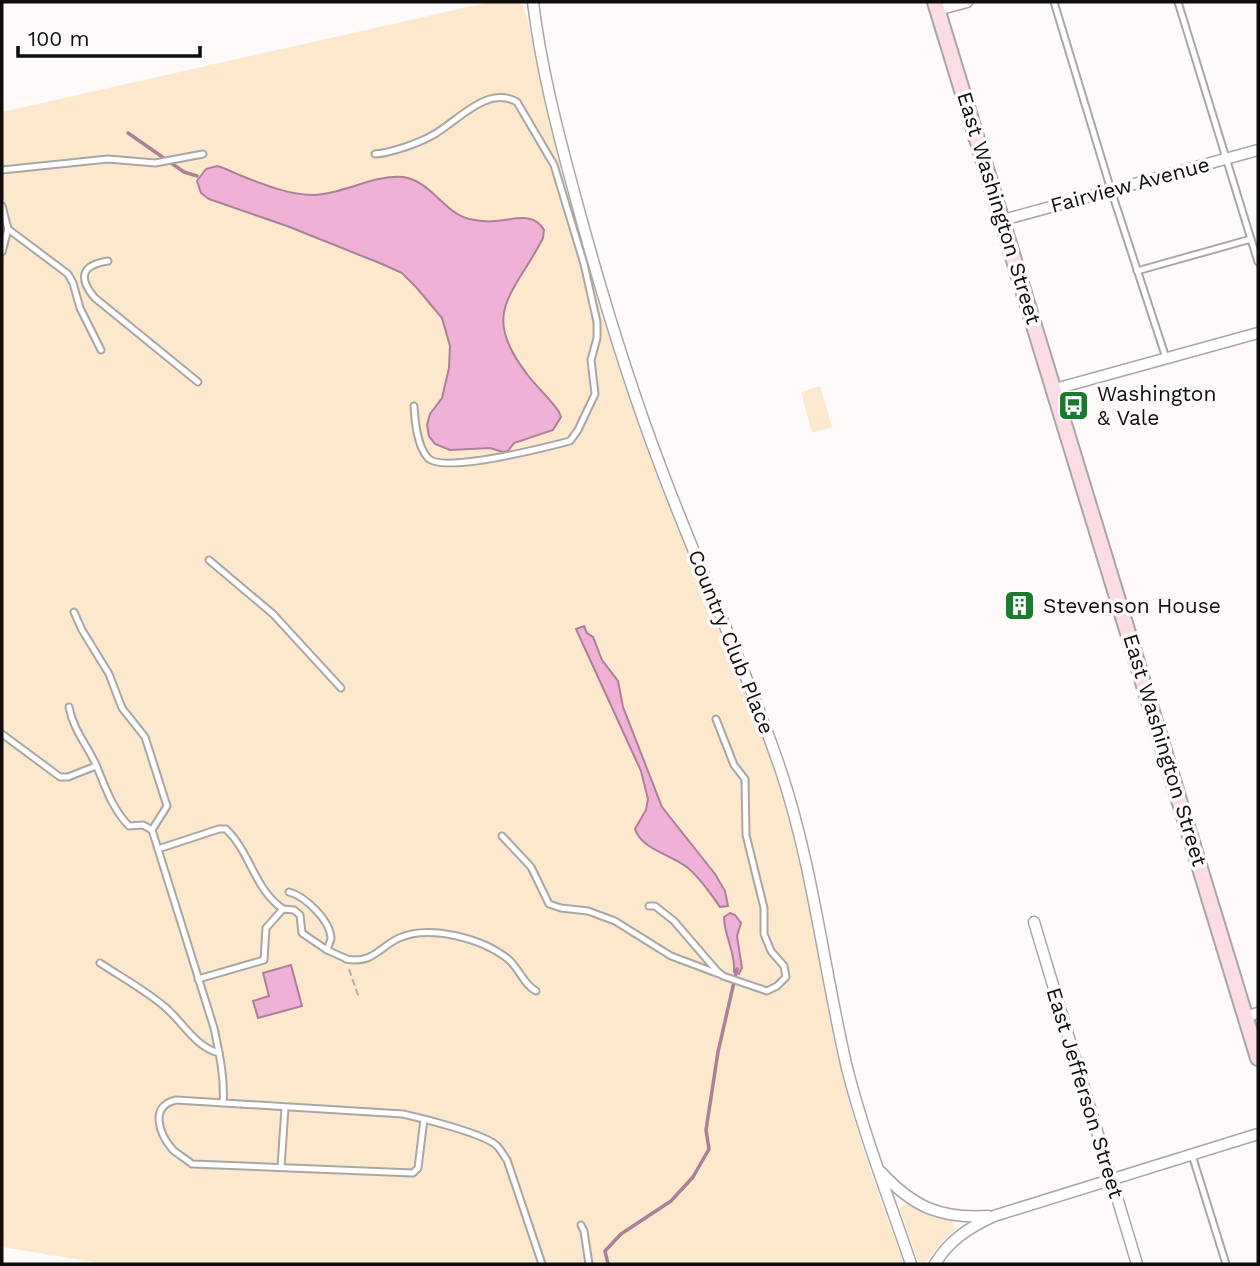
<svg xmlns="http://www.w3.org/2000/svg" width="1260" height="1266" viewBox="0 0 1260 1266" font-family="'Work Sans',sans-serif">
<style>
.green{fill:#fce8cc}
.water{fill:#efb1d6;stroke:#ac8099;stroke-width:2}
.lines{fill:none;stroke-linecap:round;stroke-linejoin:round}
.stream{stroke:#ac8099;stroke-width:3.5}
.building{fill:#6d3a16}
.service-casing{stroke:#aaa6a5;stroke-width:9}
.minor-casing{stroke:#aaa6a5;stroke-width:13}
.secondary-casing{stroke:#aaa6a5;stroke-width:18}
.path{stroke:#b1adad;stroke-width:2;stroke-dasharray:7 3.5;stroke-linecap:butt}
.service{stroke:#fff;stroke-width:5}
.minor{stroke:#fff;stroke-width:10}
.secondary{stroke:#fddde4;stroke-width:14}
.labels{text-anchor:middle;stroke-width:7;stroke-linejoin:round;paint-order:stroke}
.street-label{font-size:21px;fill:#0e0c0c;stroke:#fefaf9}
.poi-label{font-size:21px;fill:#0e0c0c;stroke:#fefaf9;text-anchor:start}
</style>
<rect width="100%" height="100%" fill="#fefaf9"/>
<g class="green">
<path d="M490,2H521L528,21C556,166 597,310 647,449C686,558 739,661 774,771C798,844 811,920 825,994C830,1020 834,1046 841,1071C857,1137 881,1201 904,1264H105L2,1247V112Z"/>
<path d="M820,386L832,427L812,433L801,392Z"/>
<path d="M907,1204L934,1217L952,1221L955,1229L940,1244L925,1264L918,1261L900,1210L901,1207Z"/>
</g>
<g class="water">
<path d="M217,166C226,168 233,173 242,176C264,185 290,195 314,195C343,194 376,174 403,177C431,181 443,212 469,219C478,221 487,222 496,221C513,220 534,211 544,230L543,238C514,295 479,312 527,374C537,388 550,398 559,412L561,417L553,430L514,443L508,451L503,452L490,448L450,450L435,444L429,436L427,425L430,414L442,398L449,368L450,346L442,318L416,287L402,273L382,264L287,226L209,199L201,193L197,181L206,169Z"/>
<path d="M584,626L587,633L593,637L602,660L618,681L623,707L662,807L715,874L725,891L728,906L720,907C711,894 701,879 688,868C672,855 641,849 635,829L646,810L648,799L641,771L576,629Z"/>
<path d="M730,913L735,915L741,923L737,936L742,968L739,974L734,972C736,953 724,936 724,917Z"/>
<path d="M291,965L302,1006L258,1018L253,1001L269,996L263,973Z"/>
</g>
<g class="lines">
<g class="stream">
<path d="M128,133L184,172L197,176"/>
<path d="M608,1264L605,1251L621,1234L671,1201L693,1177L709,1149L706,1130L718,1052L737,969"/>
</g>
</g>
<path class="building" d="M1028,592L1034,612L1011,619L1005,598Z"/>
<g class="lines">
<defs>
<g id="service">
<path d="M1054,2L1111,190L1166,358"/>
<path d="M1178,2L1258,262"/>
<path d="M375,154C391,153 419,143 433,135C458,121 487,85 517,102L554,165L584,264L597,322V338L591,360L595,394L578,430L570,441C547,447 443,474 428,458C417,446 415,422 414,406"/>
<path d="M2,170L108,159L155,163L203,154"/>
<path d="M2,206L8,229L2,252"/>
<path d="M8,229L68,274L73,283L80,308L101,350"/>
<path d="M108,261C81,265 78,278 95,298L198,382"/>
<path d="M1137,271L1251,239"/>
<path d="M209,560L273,614L341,688"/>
<path d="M74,612L82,630L109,674L122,708L145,737L167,806L152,830L214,1028C219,1052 225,1078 223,1103"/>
<path d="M69,707C73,730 88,746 97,767C106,789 112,808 129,826L143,825L152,830"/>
<path d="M2,734L60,777H68L96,766"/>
<path d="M502,836L531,867L549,904L561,908L588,911L615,921L671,956L719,974"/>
<path d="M158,849L219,829H226C251,853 254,889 283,909L294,910L300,915L302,933L327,950"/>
<path d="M289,892C305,896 331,921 331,939C330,941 328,948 327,950L347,959"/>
<path d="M649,906H655L674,921L717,971L723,976L767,991L777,986L786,977L784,966L771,951L764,934V908L746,835L745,779L734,765L716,719"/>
<path d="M346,959C373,964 378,948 399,938C430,924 483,939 508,959C519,968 523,984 536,991"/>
<path d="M100,963C121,977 145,990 165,1007C184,1023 194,1046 219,1053"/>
<path d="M198,979L264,960L266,928L283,909"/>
<path d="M424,1119L418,1168L413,1173L192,1164C186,1159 179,1155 173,1150C159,1134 149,1106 176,1100L403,1114C421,1118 486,1134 497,1146C501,1150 504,1156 507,1160L542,1264"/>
<path d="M1192,1155L1226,1264"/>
<path d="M281,1167L285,1108"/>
<path d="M581,1225L584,1231L589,1264"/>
</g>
<g id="minor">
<path d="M533,2C541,69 559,137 577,203C601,292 628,381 661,468C699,570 746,668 781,771C813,867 824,970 847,1068C864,1135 889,1199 911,1264"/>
<path d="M937,10L967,2"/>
<path d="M1003,220L1258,150"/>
<path d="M1055,389L1258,333"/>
<path d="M1034,922L1137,1264"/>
<path d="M1246,1016L1258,1013"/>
<path d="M881,1172C913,1207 941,1219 988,1216"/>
<path d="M935,1264C949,1240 970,1227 994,1216L1258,1134"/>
</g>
<path id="secondary" d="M935,2L1258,1058"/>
</defs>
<use href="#service" class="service-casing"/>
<use href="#minor" class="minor-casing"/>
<use href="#secondary" class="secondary-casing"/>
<path class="path" d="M349,969L359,998"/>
<use href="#service" class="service"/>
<use href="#minor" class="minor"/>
<use href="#secondary" class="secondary"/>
</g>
<defs>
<symbol id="bus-square" viewBox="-11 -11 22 22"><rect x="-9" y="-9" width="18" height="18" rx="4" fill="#187b2d" stroke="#fefaf9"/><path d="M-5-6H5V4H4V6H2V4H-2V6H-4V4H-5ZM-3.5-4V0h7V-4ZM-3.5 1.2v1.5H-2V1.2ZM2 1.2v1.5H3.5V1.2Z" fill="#fff"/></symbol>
<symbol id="building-square" viewBox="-11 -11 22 22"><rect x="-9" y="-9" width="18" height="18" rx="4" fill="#187b2d" stroke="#fefaf9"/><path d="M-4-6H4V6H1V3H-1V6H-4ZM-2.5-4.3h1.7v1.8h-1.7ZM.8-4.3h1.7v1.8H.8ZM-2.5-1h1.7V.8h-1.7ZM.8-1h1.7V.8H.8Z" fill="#fff"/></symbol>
</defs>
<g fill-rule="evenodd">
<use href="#bus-square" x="1056" y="388" width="35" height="35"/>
<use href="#building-square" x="1002" y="588" width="35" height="35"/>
</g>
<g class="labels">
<g class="street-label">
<text transform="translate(1130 185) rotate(-15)" y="7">Fairview Avenue</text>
<text transform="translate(999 208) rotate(73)" y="7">East Washington Street</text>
<text transform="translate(731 642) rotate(68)" y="7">Country Club Place</text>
<text transform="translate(1165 750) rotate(73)" y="7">East Washington Street</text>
<text transform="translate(1085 1093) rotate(73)" y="7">East Jefferson Street</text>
</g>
<g class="poi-label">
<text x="1097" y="401">Washington<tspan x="1097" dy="24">&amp; Vale</tspan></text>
<text x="1043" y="613">Stevenson House</text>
</g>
</g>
<rect width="1260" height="1266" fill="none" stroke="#0e0c0c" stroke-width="7"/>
<path d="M18 46v10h182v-10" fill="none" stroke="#0e0c0c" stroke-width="3.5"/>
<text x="28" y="46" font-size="21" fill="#0e0c0c" stroke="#fefaf9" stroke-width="5" paint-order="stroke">100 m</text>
</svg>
